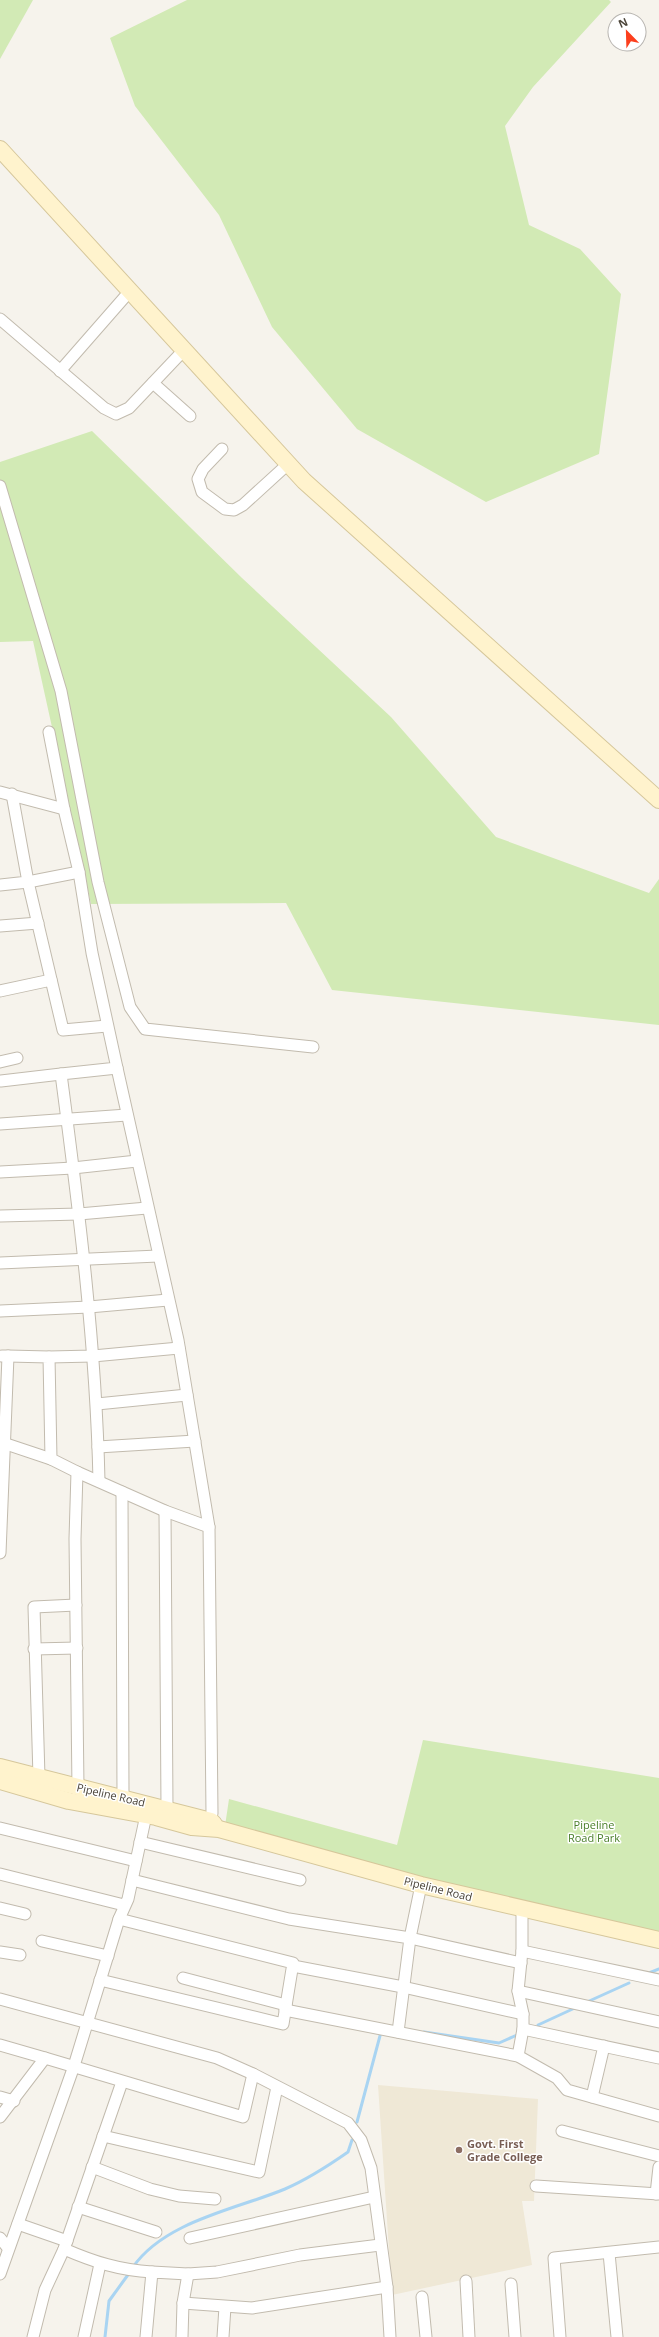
<svg xmlns="http://www.w3.org/2000/svg" width="659" height="2337" viewBox="0 0 659 2337" font-family="'Open Sans',sans-serif">
<style>
.education{fill:#efe8d6}
.green{fill:#d2eab5}
.lines{fill:none;stroke-linecap:round;stroke-linejoin:round}
.stream{stroke:#a9d4f2;stroke-width:3}
.street-casing{stroke:#c2bbae;stroke-width:13}
.secondary-casing{stroke:#d6c79b;stroke-width:18}
.street{stroke:#fff;stroke-width:11}
.secondary{stroke:#fff3cd;stroke-width:16}
.education-dot{fill:#8d6e63;stroke:#fff;stroke-width:1.5}
.labels{text-anchor:middle;stroke-width:3;stroke-linejoin:round;paint-order:stroke}
.street-label{font-size:11px;fill:#4b4439;stroke:#fff}
.park-label{font-size:11px;fill:#4a7f2a;stroke:#fff}
.education-label{font-size:11px;font-weight:bold;fill:#785e54;stroke:#fff;text-anchor:start}
</style>
<rect width="100%" height="100%" fill="#f6f3ec"/>
<path class="education" d="M378,2085L538,2099L534,2201H522L532,2265L392,2295Z"/>
<g class="green">
<path d="M0,0H33L0,59Z"/>
<path d="M187,0H609L611,2L533,87L505,126L529,225L580,249L621,294L599,454L486,502L357,429L272,327L219,215L135,106L110,38Z"/>
<path d="M92,431L242,578L391,717L496,837L649,893L659,879V1025L332,990L286,903L91,904L33,641L0,642V462Z"/>
<path d="M423,1740L659,1778V1937L423,1884L225,1826L229,1799L397,1845Z"/>
</g>
<g class="lines">
<g class="stream">
<path d="M649,1973L659,1969"/>
<path d="M587,2002L629,1983"/>
<path d="M538,2025L577,2007"/>
<path d="M424,2032L499,2043L517,2035"/>
<path d="M357,2122L381,2032"/>
<path d="M133,2267C165,2221 237,2209 285,2189C308,2179 328,2166 348,2152L352,2140"/>
<path d="M105,2337L109,2301L130,2272"/>
</g>
<defs>
<g id="street">
<path d="M0,319L104,408L116,414L129,408L184,350"/>
<path d="M60,371L130,291"/>
<path d="M153,383L190,416"/>
<path d="M222,449L203,469L198,479L202,492L225,509L234,510L243,505L288,464"/>
<path d="M0,486L61,691L98,882L130,1007L145,1029L313,1047"/>
<path d="M49,732L64,809L79,872L92,953L117,1068L61,1074C79,1210 96,1345 99,1481"/>
<path d="M0,792L64,809"/>
<path d="M79,872L28,882L63,1030L107,1026"/>
<path d="M0,885L28,882L12,794"/>
<path d="M0,926L38,923"/>
<path d="M0,991L51,980"/>
<path d="M0,1062L17,1058"/>
<path d="M117,1068L178,1340L209,1527"/>
<path d="M1,1081L61,1074"/>
<path d="M0,1124L127,1115"/>
<path d="M0,1172L73,1168L137,1161"/>
<path d="M0,1216L79,1214L147,1208"/>
<path d="M0,1263L158,1256"/>
<path d="M0,1311L89,1307L168,1300"/>
<path d="M8,1356L49,1357L51,1459L77,1472L75,1539L78,1788"/>
<path d="M49,1357L93,1356L179,1348"/>
<path d="M97,1404L187,1395"/>
<path d="M0,1442L51,1459"/>
<path d="M98,1447L195,1441"/>
<path d="M77,1472L165,1511L209,1527L212,1813L209,1827"/>
<path d="M122,1492L123,1798"/>
<path d="M165,1511L167,1808"/>
<path d="M0,1553L8,1356H2"/>
<path d="M34,1649L77,1648"/>
<path d="M39,1777L34,1607L76,1605"/>
<path d="M0,1828L136,1861"/>
<path d="M140,1842L300,1880"/>
<path d="M0,1874L124,1905"/>
<path d="M132,1880L289,1919L410,1938L398,2032"/>
<path d="M421,1885L410,1938L521,1963"/>
<path d="M0,1908L25,1914"/>
<path d="M42,1941L108,1956"/>
<path d="M522,1951L659,1980"/>
<path d="M0,1952L20,1955"/>
<path d="M293,1966L403,1987L523,2014"/>
<path d="M183,1978L286,2005"/>
<path d="M100,1980L283,2024L293,1963L119,1919"/>
<path d="M518,1991L659,2022"/>
<path d="M0,1999L217,2058L253,2074L348,2123L361,2140L371,2168L387,2287L390,2337"/>
<path d="M285,2010L518,2056L557,2078L567,2090L659,2116"/>
<path d="M523,2029L659,2058"/>
<path d="M0,2045L45,2058"/>
<path d="M518,2056L523,2029V2014L518,1991L522,1951V1909"/>
<path d="M0,2097L14,2101"/>
<path d="M592,2097L604,2046"/>
<path d="M0,2117L45,2058L243,2117L253,2074"/>
<path d="M562,2131L659,2156"/>
<path d="M103,2136L259,2172L277,2087"/>
<path d="M92,2167L150,2189L179,2196L215,2199"/>
<path d="M536,2186L659,2194"/>
<path d="M656,2194L659,2167"/>
<path d="M78,2207L156,2232"/>
<path d="M18,2224L67,2241"/>
<path d="M0,2238L8,2248"/>
<path d="M190,2238L374,2197"/>
<path d="M64,2249C94,2262 119,2270 152,2272"/>
<path d="M609,2253L617,2337"/>
<path d="M0,2274L74,2066L119,1919L128,1899L146,1815"/>
<path d="M466,2281L469,2337"/>
<path d="M511,2284L515,2337"/>
<path d="M422,2297L426,2337"/>
<path d="M183,2303L252,2308L387,2287"/>
<path d="M33,2337L45,2290L64,2249L122,2082"/>
<path d="M84,2337L100,2264"/>
<path d="M146,2337L152,2272L188,2274L217,2272L300,2255L380,2245"/>
<path d="M182,2337L183,2303L188,2274"/>
<path d="M223,2337L225,2307"/>
<path d="M560,2337L554,2258L659,2247"/>
</g>
<g id="secondary">
<path d="M0,149L304,481L659,800"/>
<path d="M0,1767L211,1821L214,1824"/>
<path d="M0,1781L69,1801L156,1817L192,1827L219,1829L421,1885L659,1940"/>
</g>
</defs>
<use href="#street" class="street-casing"/>
<use href="#secondary" class="secondary-casing"/>
<use href="#street" class="street"/>
<use href="#secondary" class="secondary"/>
</g>
<circle class="education-dot" cx="459" cy="2150" r="4"/>
<g class="labels">
<g class="street-label">
<text transform="translate(111 1795) rotate(13)" y="4">Pipeline Road</text>
<text transform="translate(438 1889) rotate(14)" y="4">Pipeline Road</text>
</g>
<g class="park-label">
<text x="594" y="1829">Pipeline<tspan x="594" dy="13">Road Park</tspan></text>
</g>
<g class="education-label">
<text x="467" y="2148">Govt. First<tspan x="467" dy="13">Grade College</tspan></text>
</g>
</g>
<g transform="translate(627 32) rotate(337)"><circle r="19" fill="#ffffff" stroke="#b7b4b0"/>
<path d="M0-3L7 15L0 10L-7 15Z" fill="#fc3f1d"/>
<text y="-6" font-size="11" font-weight="bold" text-anchor="middle" fill="#4b4439">N</text>
</g>
</svg>
